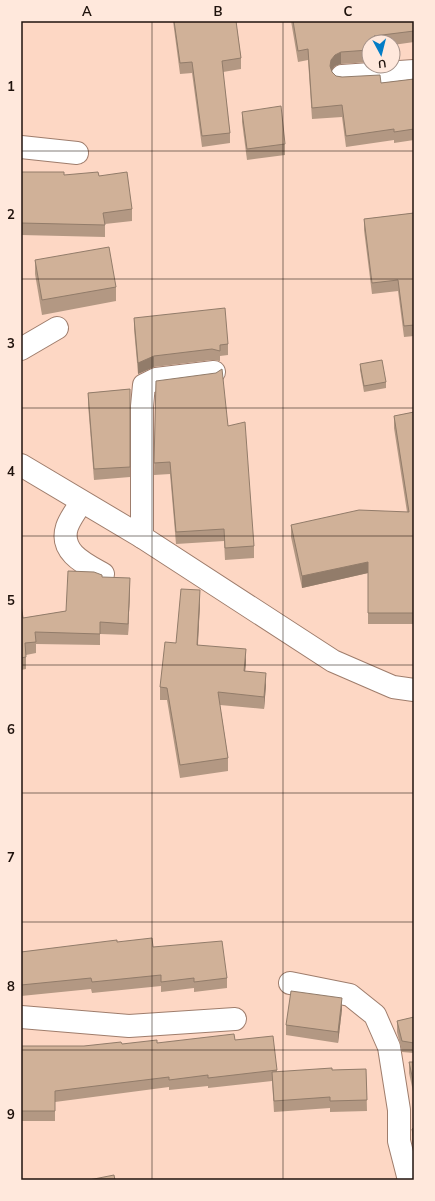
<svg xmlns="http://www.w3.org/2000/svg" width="435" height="1201" viewBox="0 0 435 1201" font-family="Mulish,sans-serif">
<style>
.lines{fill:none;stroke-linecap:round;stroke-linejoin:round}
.minor-casing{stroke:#9f7d6c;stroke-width:24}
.tertiary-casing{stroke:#9f7d6c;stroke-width:24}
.minor{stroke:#fff;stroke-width:22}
.tertiary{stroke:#fff;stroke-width:22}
.wall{fill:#b39883}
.shaded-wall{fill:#927c6a}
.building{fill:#d0b198;stroke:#927c6a}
.grid{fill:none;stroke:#1f120c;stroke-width:1;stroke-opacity:0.55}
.neatline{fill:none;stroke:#1f120c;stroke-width:1.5}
.grid-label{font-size:13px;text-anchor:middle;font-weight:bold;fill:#1f120c}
</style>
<rect width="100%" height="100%" fill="#fdd7c4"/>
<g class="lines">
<defs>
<g id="minor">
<path d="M342,76L414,71"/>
<path d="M21,147L77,153"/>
<path d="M21,349L57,328"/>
<path d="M81,502C77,510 70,518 67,527C59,552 85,564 103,574"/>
<path d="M142,537V406L144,385L156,379L214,372"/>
<path d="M290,983L350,995L375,1015L389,1047L399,1110V1141L409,1180"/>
<path d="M21,1017L129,1026L235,1019"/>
</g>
<path id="tertiary" d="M21,465L142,537L333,661L393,687L414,690"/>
</defs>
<use href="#minor" class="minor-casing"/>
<use href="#tertiary" class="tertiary-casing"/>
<use href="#minor" class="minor"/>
<use href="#tertiary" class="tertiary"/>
</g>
<g class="wall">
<path d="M173,21H236L241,58V69L223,72L230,133V143L202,147L192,73L180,74Z"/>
<path d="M291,21H414V42L393,45V42H369V62L341,64L335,66L331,70L332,72L336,76L381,83L414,79V140L394,143V140L346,147L342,117L312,119L308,60L298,62Z"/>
<path d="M242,112L285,144V155L247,160L242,122Z"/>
<path d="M21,172L64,175L99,176L132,209V221L105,224V237L21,235Z"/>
<path d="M414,213V336L404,337L398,291L372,294L364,230V219Z"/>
<path d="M35,260L116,287V301L42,315L35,274Z"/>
<path d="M134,318L228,344V355L220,356V361L212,360L154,367L138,374L134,329Z"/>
<path d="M360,364L386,382V388L364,392L360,370Z"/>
<path d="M156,381L228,426L254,546V558L225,560L224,541L176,544L170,474L154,475Z"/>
<path d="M130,389V477L94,480L88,404V393Z"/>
<path d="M414,412V624H368V573L302,588L291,537V525L407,512L394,428V416Z"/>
<path d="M102,577L130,590L128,635L100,634V645L36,644V653L26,655V669L21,670V605L23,618L66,611Z"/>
<path d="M200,603L198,645L246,662L245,671L266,685L264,709L220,705L228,758V771L180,778L167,700H160V687L176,643Z"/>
<path d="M117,942L153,947L227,978V988L194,992V988L161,992V986L92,993L91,989L21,996V952Z"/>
<path d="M342,1009L338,1043L286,1035V1025Z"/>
<path d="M414,1017V1053L402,1052L397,1032V1021Z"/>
<path d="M235,1040L277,1070V1072L366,1069L367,1111L330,1112V1108L274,1112L272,1081L208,1088V1086L169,1090V1087L55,1102V1121H21V1046H84Z"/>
<path d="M409,1062H414V1096L409,1073Z"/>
<path d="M414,1128V1150L412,1140V1129Z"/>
</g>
<g class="shaded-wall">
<path d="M341,52V64L335,66L331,71L330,66L331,60L335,55Z"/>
<path d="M154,356V367L138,374V363Z"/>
<path d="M368,562V573L302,588V576Z"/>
<path d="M130,578V590L128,635V624Z"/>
<path d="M200,590V603L197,657V645Z"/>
<path d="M246,649V662L244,683V671Z"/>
<path d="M266,673V685L264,709V697Z"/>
<path d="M342,998V1009L338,1043V1032Z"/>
</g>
<g class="building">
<path d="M174,21H236L241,58L222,61L230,133L202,136L192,62L180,63Z"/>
<path d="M293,21H414V31L374,36L375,42H369V50L341,52L335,55L331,60L330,66L332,72L336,76L342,77L380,75L381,83L414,79V129L394,132V129L346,136L342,105L312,108L308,49L298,51Z"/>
<path d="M281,106L285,144L247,149L242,112Z"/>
<path d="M21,172H64V175L98,172L99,176L127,172L132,209L103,213L105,225L21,223Z"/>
<path d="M414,213V325L404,326L398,280L372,283L364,219Z"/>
<path d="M109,247L116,287L42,300L35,260Z"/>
<path d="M225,308L228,344L220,345V351L212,349L154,356L138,363L134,318Z"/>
<path d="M382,360L386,382L364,386L360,364Z"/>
<path d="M222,369L228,426L245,422L254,546L225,548L224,529L176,532L170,462L154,463L156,381L216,373Z"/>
<path d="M130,389V467L94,469L88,393Z"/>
<path d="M414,412V613H368V562L302,576L291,525L359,510L409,512L394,416Z"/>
<path d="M68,571L94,572L102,575V577L130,578L128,624L100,622V634L35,632L36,642L25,643L26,657L21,658V605L23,618L66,611Z"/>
<path d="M181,589L200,590L197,645L246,649L244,671L266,673L264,697L218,692L228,758L180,765L167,688L160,687L165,642L176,643Z"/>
<path d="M152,938L153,947L222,941L227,978L194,982V978L161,982V975L92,982L91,978L21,985V952L117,940V942Z"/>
<path d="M291,991L342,998L338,1032L286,1025Z"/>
<path d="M414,1017V1043L402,1041L397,1021Z"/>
<path d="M234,1034L235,1040L273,1036L277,1070L208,1078V1075L169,1080V1077L55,1091V1111H21V1046H84L121,1042L122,1044L157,1040V1043Z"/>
<path d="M409,1062H414V1085Z"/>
<path d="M332,1068V1070L366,1069L367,1100L330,1101V1097L274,1101L272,1072Z"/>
<path d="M414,1128V1140L412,1129Z"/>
<path d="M114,1175L115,1180H89Z"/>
</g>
<path class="grid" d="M152,21V1180M283,21V1180M21,151H414M21,279H414M21,408H414M21,536H414M21,665H414M21,793H414M21,922H414M21,1050H414"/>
<rect width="435" height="1201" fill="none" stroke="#ffe8dc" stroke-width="44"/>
<g transform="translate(381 54) rotate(173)"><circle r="19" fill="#ffe8dc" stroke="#a59289"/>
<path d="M0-3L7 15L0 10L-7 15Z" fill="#037dc6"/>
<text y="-6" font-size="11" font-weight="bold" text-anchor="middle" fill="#1f120c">U</text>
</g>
<rect x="22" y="22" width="391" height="1157" class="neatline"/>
<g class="grid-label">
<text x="87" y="16">A</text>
<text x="218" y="16">B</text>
<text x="348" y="16">C</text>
<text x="11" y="91">1</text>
<text x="11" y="219">2</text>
<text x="11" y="348">3</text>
<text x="11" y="476">4</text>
<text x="11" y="605">5</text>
<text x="11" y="734">6</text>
<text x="11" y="862">7</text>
<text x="11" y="991">8</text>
<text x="11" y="1119">9</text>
</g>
</svg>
